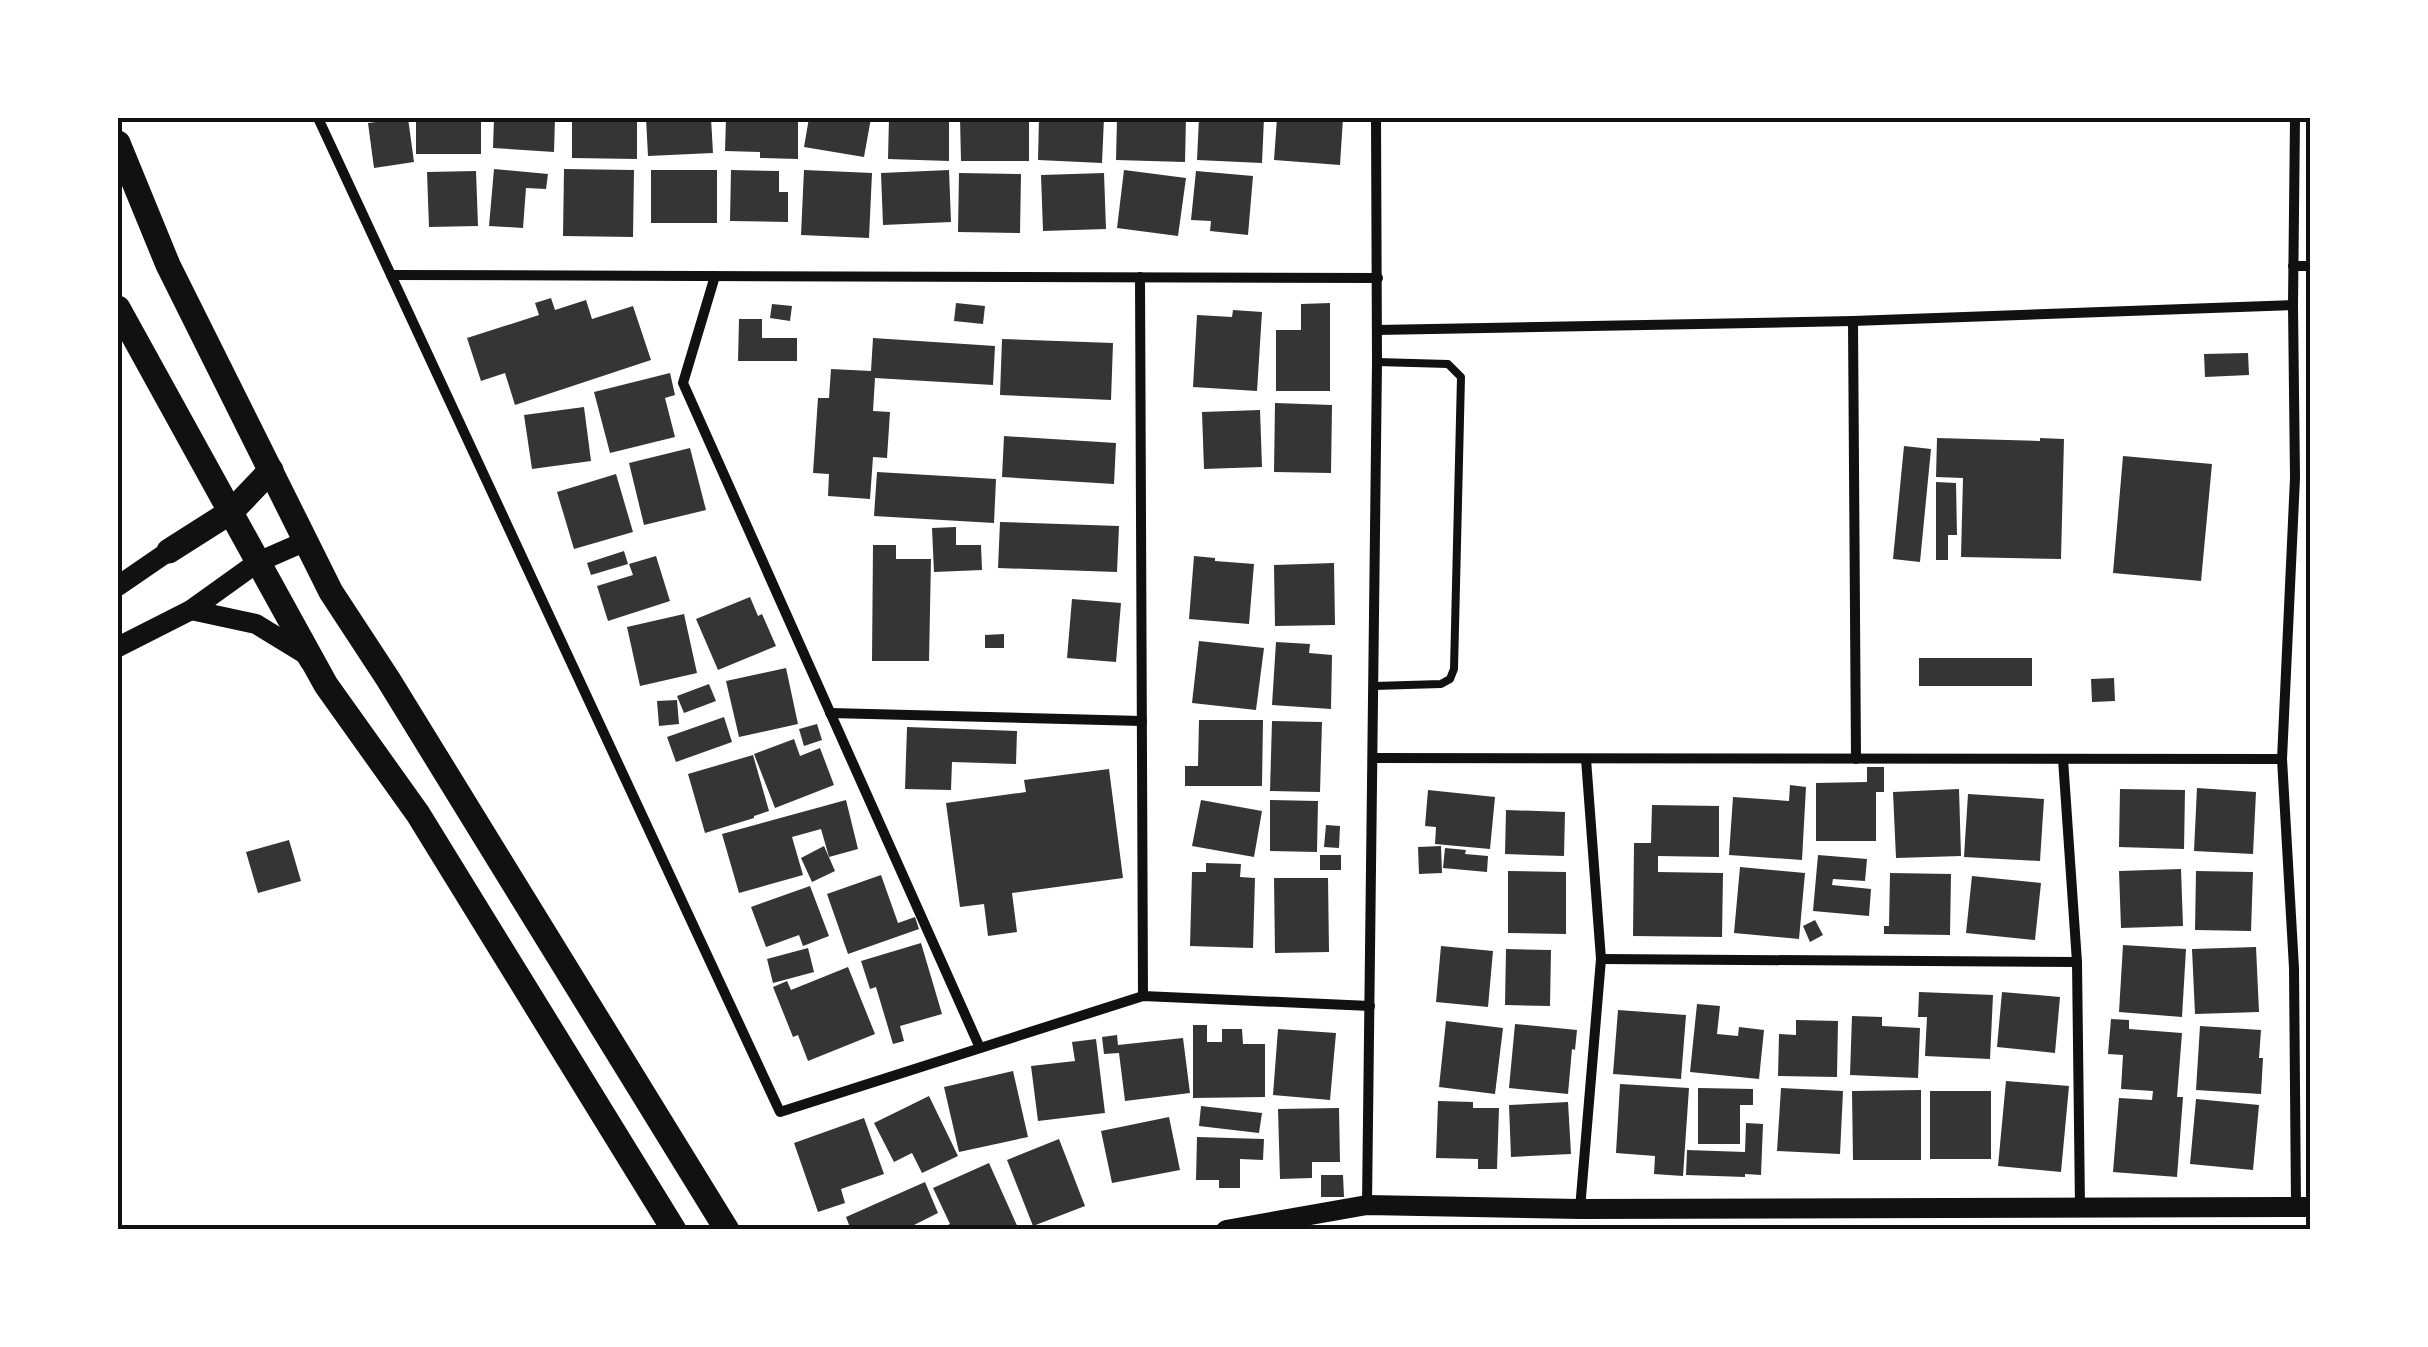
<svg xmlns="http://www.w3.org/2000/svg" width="2428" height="1347" viewBox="0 0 2428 1347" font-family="Raleway,sans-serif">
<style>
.building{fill:#353535}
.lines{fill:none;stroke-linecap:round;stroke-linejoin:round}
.service{stroke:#111;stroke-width:8}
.minor{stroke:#111;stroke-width:10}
.secondary{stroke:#111;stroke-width:20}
.primary{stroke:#111;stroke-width:25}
.neatline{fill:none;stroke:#111;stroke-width:4}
</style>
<rect width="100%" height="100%" fill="#fff"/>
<g class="building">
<path d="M408,118L414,162L374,168L368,123Z"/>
<rect x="416" y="118" width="65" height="36"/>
<path d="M494,118H555L554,152L493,148Z"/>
<path d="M572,118H637V159L572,158Z"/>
<path d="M646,118H711L713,153L648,156Z"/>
<path d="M726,118H798V159L760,158V152L725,151Z"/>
<path d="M809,118H871L864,157L804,147Z"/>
<path d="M889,118H949V161L888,159Z"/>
<path d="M960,118H1029V161H961Z"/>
<path d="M1039,118H1104L1102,163L1038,160Z"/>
<path d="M1117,118H1186L1185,162L1116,160Z"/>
<path d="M1199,118H1264L1262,163L1197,160Z"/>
<path d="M1277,118H1343L1340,165L1274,160Z"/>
<path d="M494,169L548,174L546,189L526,188L523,228L489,226Z"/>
<path d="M564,169L634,170L633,237L563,236Z"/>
<rect x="651" y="170" width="66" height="53"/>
<path d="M731,170L779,171V192H788V222L730,221Z"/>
<path d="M804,170L872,173L869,238L801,235Z"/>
<path d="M949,170L951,222L883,225L881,173Z"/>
<path d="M1124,170L1186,178L1178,236L1117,228Z"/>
<path d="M476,171L478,226L429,227L427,172Z"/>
<path d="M1196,171L1253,176L1248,235L1210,231L1211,221L1191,220Z"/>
<path d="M959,173L1021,174L1020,233L958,232Z"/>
<path d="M1104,173L1106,229L1043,231L1041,175Z"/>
<path d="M551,298L555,310L586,300L592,319L633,306L651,360L515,405L505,373L481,381L467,338L539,315L535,303Z"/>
<path d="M956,303L985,306L983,324L954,321Z"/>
<path d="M1330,303V391H1276V330H1301V304Z"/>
<path d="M772,304L792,306L790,321L770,318Z"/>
<path d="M1233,310L1262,312L1257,391L1193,387L1197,315L1232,317Z"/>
<path d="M739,319H762V338H797V361H738Z"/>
<path d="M873,338L995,346L993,385L875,378L873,411L890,412L887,458L873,457L870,499L828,496L829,474L813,473L818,398H829L831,369L871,371Z"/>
<path d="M1002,339L1113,343L1111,400L1000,395Z"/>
<path d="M2248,353L2249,375L2205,377L2204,354Z"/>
<path d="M670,373L675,395L665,398L675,437L610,453L594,392Z"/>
<path d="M1275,403L1332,405L1331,473L1274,472Z"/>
<path d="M584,407L591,461L532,469L524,415Z"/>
<path d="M1260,410L1262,467L1204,469L1202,412Z"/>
<path d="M1004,436L1116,443L1114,484L1002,477Z"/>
<path d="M1937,438L2040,441V438L2064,439L2061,559L1961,557L1963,478L1936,477Z"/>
<path d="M1904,446L1931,449L1920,562L1893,559Z"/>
<path d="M690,448L706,510L644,525L629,463Z"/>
<path d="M2123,456L2212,464L2201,581L2113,573Z"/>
<path d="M877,472L996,479L994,523L874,516Z"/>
<path d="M616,474L633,532L574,549L557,492Z"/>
<path d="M1936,482L1956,483L1957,535H1948V560H1936Z"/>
<path d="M1000,522L1119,526L1117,572L998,568Z"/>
<path d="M956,527V545H981L982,570L934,572L932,528Z"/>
<path d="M873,545H896V559H931L929,661H872Z"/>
<path d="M624,551L628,564L591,575L587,563Z"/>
<path d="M656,556L670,601L608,621L597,586L633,575L629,564Z"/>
<path d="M1194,556L1215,558V561L1254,564L1249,624L1189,619Z"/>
<path d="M1334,563L1335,625L1275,626L1274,565Z"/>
<path d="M750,597L758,616L762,614L776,646L718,670L696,619Z"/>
<path d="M1072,599L1121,603L1116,662L1067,658Z"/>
<path d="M684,614L697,673L640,686L627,627Z"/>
<path d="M1004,634V648H985V635Z"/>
<path d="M1199,641L1264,648L1256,710L1192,703Z"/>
<path d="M1276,642L1310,644L1309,653L1332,655L1331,709L1272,705Z"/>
<rect x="1919" y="658" width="113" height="28"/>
<path d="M786,668L798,724L739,737L726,681Z"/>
<path d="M2114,678L2115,701L2092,702L2091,679Z"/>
<path d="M709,684L716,701L684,713L677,696Z"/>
<path d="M677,700L679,724L659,726L657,701Z"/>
<path d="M724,717L732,742L676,762L667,737Z"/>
<path d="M1199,720H1263L1262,786H1185V766H1198Z"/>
<path d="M1272,721L1322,722L1320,792L1270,791Z"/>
<path d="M817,724L822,740L804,746L799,729Z"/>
<path d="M907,727L1017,731L1016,764L952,762L951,790L905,789Z"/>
<path d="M794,739L800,756L820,748L834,785L775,808L754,754Z"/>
<path d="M753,755L769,811L754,816V818L705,833L688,774Z"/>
<path d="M1867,767H1884V792H1876V841H1816V783L1867,782Z"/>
<path d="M1109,769L1123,878L1012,893L1017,932L988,936L984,904L960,907L946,803L1026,792L1024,780Z"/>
<path d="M1790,785L1806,787L1802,860L1729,855L1733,797L1789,801Z"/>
<path d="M2197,788L2256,792L2253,854L2194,851Z"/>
<path d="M1959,789L1961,856L1896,858L1893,792Z"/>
<path d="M2120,789L2185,790L2184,849L2119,847Z"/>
<path d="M1428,790L1495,797L1490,849L1435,844L1436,827L1425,826Z"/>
<path d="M1968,794L2044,799L2040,861L1964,857Z"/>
<path d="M846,800L858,849L829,857L821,829L792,837L803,875L739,893L722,834Z"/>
<path d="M1201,800L1262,811L1254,857L1192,846Z"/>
<path d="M1270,800L1318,801L1317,852L1270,851Z"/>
<path d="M1652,805L1719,806V857L1658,856V872L1723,873L1722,937L1633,936L1634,843H1651Z"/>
<path d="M1506,810L1565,812L1564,856L1505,854Z"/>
<path d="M1326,825L1340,826L1339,848L1324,847Z"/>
<path d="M289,840L301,881L258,893L246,852Z"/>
<path d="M824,846L835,871L812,882L801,858Z"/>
<path d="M1441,846L1442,873L1419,874L1418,847Z"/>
<path d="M1445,848L1466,850L1465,854L1488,856L1487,872L1443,868Z"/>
<rect x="1320" y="855" width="21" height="15"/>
<path d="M1818,855L1867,859L1865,881L1833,879L1832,885L1871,889L1869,916L1813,911Z"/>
<path d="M1206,863L1241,864L1240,877L1255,878L1253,948L1190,946L1192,872H1206Z"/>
<path d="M1740,867L1805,873L1799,939L1734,933Z"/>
<path d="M2181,869L2183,926L2121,928L2119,871Z"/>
<path d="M1508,871L1566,872V934L1508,933Z"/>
<path d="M2196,871L2253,872L2251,931L2195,930Z"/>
<path d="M1890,873L1951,874L1950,935L1884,934V926H1889Z"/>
<path d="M881,875L898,923L915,917L919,929L848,954L827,894Z"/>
<path d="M1972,876L2041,883L2035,940L1966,933Z"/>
<path d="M1274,878H1328L1329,952L1275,953Z"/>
<path d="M810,886L829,936L803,946L799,935L766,947L751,907Z"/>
<path d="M1815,920L1823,935L1810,942L1803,926Z"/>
<path d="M921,943L942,1014L900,1026L904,1041L893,1044L876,987L870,989L861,961Z"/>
<path d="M2123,945L2186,949L2182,1017L2119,1012Z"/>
<path d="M1441,946L1493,951L1488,1007L1436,1002Z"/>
<path d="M2256,947L2259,1012L2195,1014L2192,949Z"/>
<path d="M808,948L814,972L773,983L767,959Z"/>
<path d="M1506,949L1551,950L1550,1006L1505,1005Z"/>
<path d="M848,967L875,1034L808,1061L798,1035L793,1037L773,987L787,981L791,990Z"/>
<path d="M1919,992L1993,995L1990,1059L1925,1056L1927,1017H1918Z"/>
<path d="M2002,992L2060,997L2055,1053L1997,1047Z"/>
<path d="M1697,1004L1720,1006L1717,1034L1738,1036L1739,1027L1764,1030L1759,1079L1690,1072Z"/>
<path d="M1618,1010L1686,1015L1681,1079L1613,1074Z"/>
<path d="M1852,1016L1882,1017V1026L1920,1028L1918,1078L1850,1075Z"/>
<path d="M2111,1019L2129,1020V1029L2182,1033L2177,1097H2183L2177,1177L2113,1172L2119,1098L2152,1100L2153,1091L2121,1089L2123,1055L2108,1054Z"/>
<path d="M1796,1020L1838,1021L1837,1077L1778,1076L1779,1034L1796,1035Z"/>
<path d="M1446,1021L1503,1028L1495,1094L1439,1087Z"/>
<path d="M1515,1024L1577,1030L1575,1050L1572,1049L1568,1094L1509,1088Z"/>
<path d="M1193,1025H1207V1042H1222V1029H1242L1243,1044H1265V1097L1193,1098Z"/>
<path d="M2200,1026L2261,1030L2259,1058H2263L2261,1094L2196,1090Z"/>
<path d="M1278,1029L1336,1033L1330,1100L1273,1095Z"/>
<path d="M1117,1035L1118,1045L1183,1038L1190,1093L1125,1101L1119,1053L1104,1054L1102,1037Z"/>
<path d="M1096,1039L1105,1113L1038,1121L1031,1066L1075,1061L1072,1042Z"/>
<path d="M1013,1071L1028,1137L959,1152L944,1087Z"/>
<path d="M2006,1081L2069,1086L2061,1172L1998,1166Z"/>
<path d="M1620,1084L1689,1088L1683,1176L1654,1174L1655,1156L1616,1153Z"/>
<path d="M1698,1088L1753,1089V1105H1740V1144H1698Z"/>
<path d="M1781,1088L1843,1091L1840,1154L1777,1151Z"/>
<path d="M1921,1090V1160H1853L1852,1091Z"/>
<rect x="1930" y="1091" width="61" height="68"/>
<path d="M929,1096L958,1156L922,1173L912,1153L894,1162L874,1123Z"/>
<path d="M2196,1099L2259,1105L2253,1170L2190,1164Z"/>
<path d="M1438,1101L1473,1102V1108H1499L1497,1169H1478V1159L1436,1158Z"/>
<path d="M1568,1102L1571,1154L1511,1157L1509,1105Z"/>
<path d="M1201,1106L1262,1113L1259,1133L1199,1126Z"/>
<path d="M1339,1108L1340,1162H1312V1178L1280,1179L1278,1109Z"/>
<path d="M1169,1117L1180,1170L1112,1183L1101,1131Z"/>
<path d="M864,1118L884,1174L841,1189L845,1203L818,1212L794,1143Z"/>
<path d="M1746,1123L1763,1124L1761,1175L1745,1174V1177L1686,1175L1687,1150L1745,1152Z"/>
<path d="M1197,1137L1264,1139L1263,1160L1240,1159V1188H1219V1180H1196Z"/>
<path d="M1059,1139L1085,1206L1033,1226L1007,1160Z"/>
<path d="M989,1163L1019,1230H937L950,1224L933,1188Z"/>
<path d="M1321,1175H1343L1344,1197H1321Z"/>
<path d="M925,1182L938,1213L904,1230H851L846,1217Z"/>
</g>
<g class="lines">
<path class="service" d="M1374,686L1441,684L1450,679L1454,669L1461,377L1448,364L1377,362"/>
<g class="minor">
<path d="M318,118L780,1112L1143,996L1370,1006"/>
<path d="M2295,118L2293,305L2295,478L2282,759L2294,968L2296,1206"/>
<path d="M2293,266H2310"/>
<path d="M391,275L1378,278"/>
<path d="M715,276L683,383L980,1048"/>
<path d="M1140,277L1143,996"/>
<path d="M1853,321L1856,759"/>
<path d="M1377,330L1853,321L2293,305"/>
<path d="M830,713L1142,721"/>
<path d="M1373,758L2282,759"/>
<path d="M2063,759L2077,962L2080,1207"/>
<path d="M1601,959L2077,962"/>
<path d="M1367,1205L1377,362L1376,118"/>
<path d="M1580,1209L1601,959L1586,759"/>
</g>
<g class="secondary">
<path d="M118,586L169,551"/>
<path d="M191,610L256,624L305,654L310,662"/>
<path d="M118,647L191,610L258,562L306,541"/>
<path d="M1226,1230L1367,1205L1580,1209L2310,1207"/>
</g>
<g class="primary">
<path d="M118,143L168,265L331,592L388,679L727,1230"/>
<path d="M118,308L326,685L418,814L674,1230"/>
<path d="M169,551L232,511L271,470"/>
</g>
</g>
<rect width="2428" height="1347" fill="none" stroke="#ffffff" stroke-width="240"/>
<rect x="120" y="120" width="2188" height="1107" class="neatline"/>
</svg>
